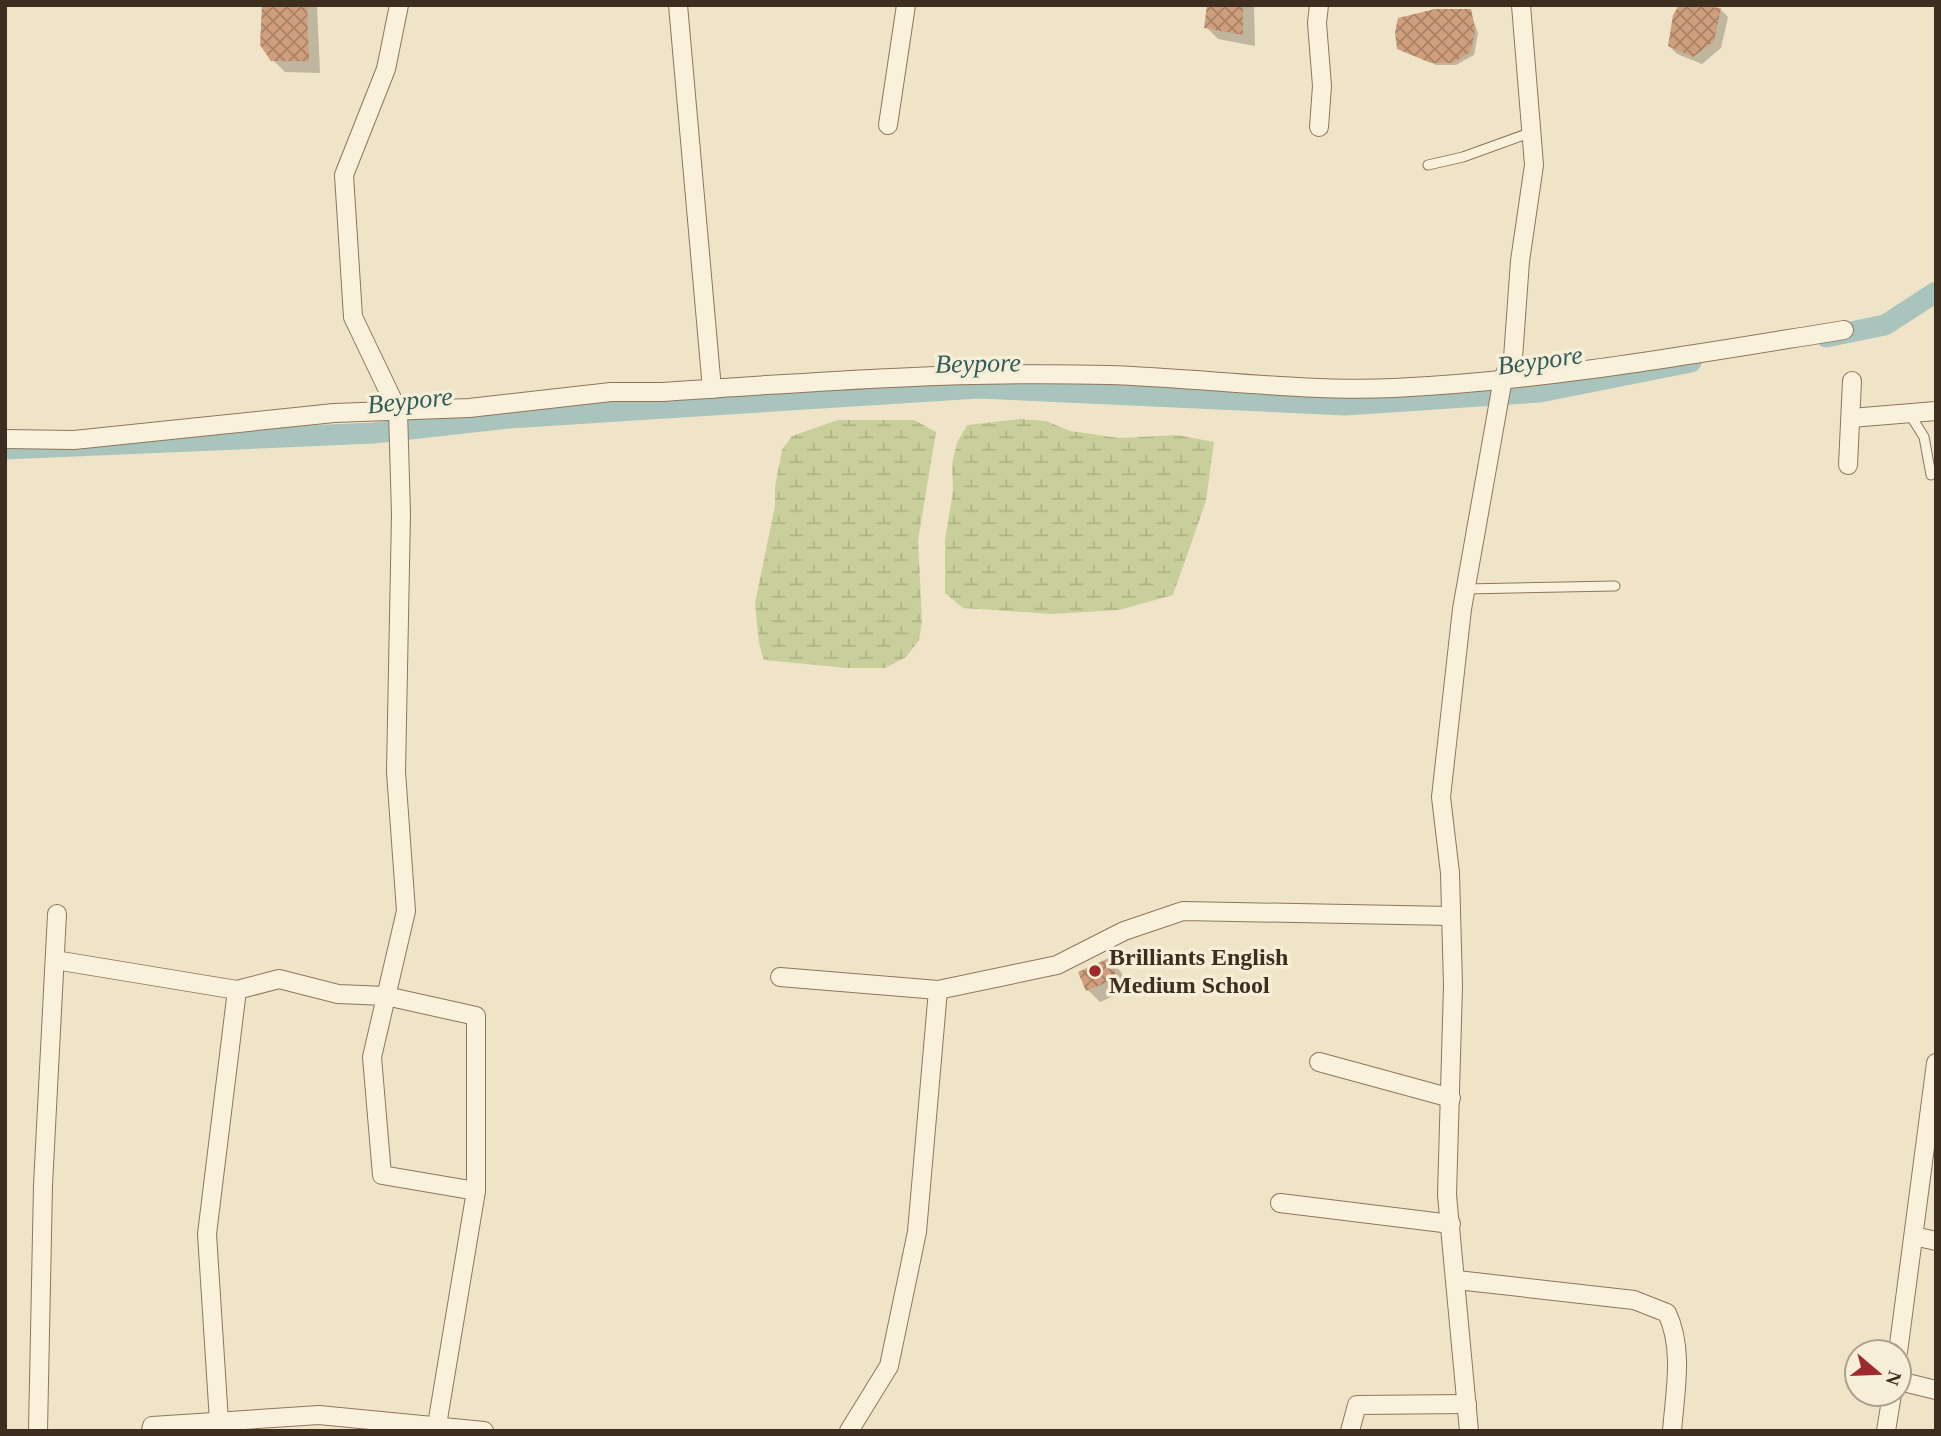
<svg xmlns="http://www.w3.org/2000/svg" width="1941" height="1436" viewBox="0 0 1941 1436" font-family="Georgia,serif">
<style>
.wetland{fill:url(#wetland-marsh)}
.shadow{fill:#0003}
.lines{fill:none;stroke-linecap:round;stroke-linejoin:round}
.canal{stroke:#a9c4bc;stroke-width:21}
.building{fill:url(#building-cross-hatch)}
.service-casing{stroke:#8d765c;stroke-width:11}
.minor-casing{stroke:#8d765c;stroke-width:20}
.service{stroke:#faf1dc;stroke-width:9}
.minor{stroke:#faf1dc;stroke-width:18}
.poi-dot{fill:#9e2a2b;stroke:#f7eed8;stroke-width:2.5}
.labels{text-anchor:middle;stroke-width:7;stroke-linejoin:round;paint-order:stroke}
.poi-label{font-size:24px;font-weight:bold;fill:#3d2e20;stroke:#f7eed8;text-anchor:start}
.water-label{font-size:26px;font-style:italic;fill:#2f5d5a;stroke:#f7eed8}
</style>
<defs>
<pattern id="wetland-marsh" width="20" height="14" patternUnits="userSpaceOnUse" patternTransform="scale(1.75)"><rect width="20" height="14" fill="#c9cf9b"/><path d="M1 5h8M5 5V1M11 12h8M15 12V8" fill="none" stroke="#aeb285"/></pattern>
<pattern id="building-cross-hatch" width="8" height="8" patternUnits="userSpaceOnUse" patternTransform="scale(1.75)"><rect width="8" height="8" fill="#cf9f7d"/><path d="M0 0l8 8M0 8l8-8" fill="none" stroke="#a98266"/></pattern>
</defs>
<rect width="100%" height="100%" fill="#f0e4c8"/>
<g class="wetland">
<path d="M1020,419L1046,421L1070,431L1119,438L1177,435L1214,442L1206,501L1173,595L1119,610L1051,614L963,608L945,593V540L953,491L952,464L957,443L967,425Z"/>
<path d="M838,420H914L936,432L918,541L922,621L919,640L906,657L885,668H847L764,660L759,643L755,603L775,506V487L782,450L792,436Z"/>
</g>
<g class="shadow">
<path d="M264,5H317L320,73L285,72L273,60Z"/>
<path d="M1209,5H1254L1255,46L1218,39L1206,27Z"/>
<path d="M1681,5H1709L1720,9L1728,17L1721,48L1702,64L1677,54L1669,46Z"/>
<path d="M1470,11L1478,33L1474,55L1456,65H1436L1399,48Z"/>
<path d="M1109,960L1121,972L1128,990L1100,1002L1088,990Z"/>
</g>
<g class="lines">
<g class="canal">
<path d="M1826,337L1885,325L1936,292"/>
<path d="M5,449L374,433L509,418L979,388L1345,405L1540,392L1691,362"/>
</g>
</g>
<g class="building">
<path d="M262,5H307L309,61H271L260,45Z"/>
<path d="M1207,5H1243V35L1204,28Z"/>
<path d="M1679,5L1721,8L1714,41L1693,57L1668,46L1673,15Z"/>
<path d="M1435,9H1471L1475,29L1471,52L1452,63H1431L1397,49L1395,32L1398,18Z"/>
<path d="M1109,958L1117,978L1086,991L1078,972Z"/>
</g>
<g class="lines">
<defs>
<g id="service">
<path d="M1428,165L1463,157L1532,132"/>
<path d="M1909,413L1924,437L1931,475"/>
<path d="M1465,589L1615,586"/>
</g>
<g id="minor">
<path d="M399,5L386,69L344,175L353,317L398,411L401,514L396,772L406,911L372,1057L382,1175L476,1191L436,1431"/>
<path d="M678,5L712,389"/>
<path d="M888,125L906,5"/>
<path d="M1319,127L1322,86L1317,23L1319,5"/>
<path d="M1851,418L1936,411"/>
<path d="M5,439L74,440L334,413L469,408L611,392H662C810,382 959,371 1108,375C1204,378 1299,392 1394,388C1545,381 1695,354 1844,330"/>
<path d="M1848,465L1852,381"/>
<path d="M55,960L237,990L279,979L338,994L386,996L476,1016V1191"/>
<path d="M780,977L938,990L1057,965L1124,931L1183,911L1451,916"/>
<path d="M1319,1062L1451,1098"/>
<path d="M1280,1203L1451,1224"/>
<path d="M1914,1236L1936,1241"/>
<path d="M1457,1280L1634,1300L1667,1313C1684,1349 1675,1392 1672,1431"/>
<path d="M1898,1352L1936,1063"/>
<path d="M1899,1381L1936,1390"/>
<path d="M219,1421L207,1234L237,990"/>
<path d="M38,1431L43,1185L57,914"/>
<path d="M151,1431L152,1426L319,1415L484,1431"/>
<path d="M849,1431L889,1366L917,1232L938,990"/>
<path d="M1350,1431L1357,1405L1467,1404"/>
<path d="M1469,1431L1447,1195L1453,986L1450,873L1441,797L1462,609L1503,378L1513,358L1520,261L1534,165L1521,5"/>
<path d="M1886,1431L1892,1394"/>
</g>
</defs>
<use href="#service" class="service-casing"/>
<use href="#minor" class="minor-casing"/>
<use href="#service" class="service"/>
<use href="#minor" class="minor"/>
</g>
<circle class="poi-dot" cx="1095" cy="971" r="7"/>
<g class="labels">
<g class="poi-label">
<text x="1109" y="965">Brilliants English<tspan x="1109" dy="28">Medium School</tspan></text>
</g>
<g class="water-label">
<text transform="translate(1540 360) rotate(-8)" y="9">Beypore</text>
<text transform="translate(978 363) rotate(-1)" y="9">Beypore</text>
<text transform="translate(410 400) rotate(-6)" y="9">Beypore</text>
</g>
</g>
<rect width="1941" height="1436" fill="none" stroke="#3d2e20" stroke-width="14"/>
<g transform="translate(1878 1373) rotate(109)"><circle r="33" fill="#f7eed8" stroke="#ada18e" stroke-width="2"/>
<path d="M0-5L12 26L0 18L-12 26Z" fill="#9e2a2b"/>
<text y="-10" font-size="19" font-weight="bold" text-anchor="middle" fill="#3d2e20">N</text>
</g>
</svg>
